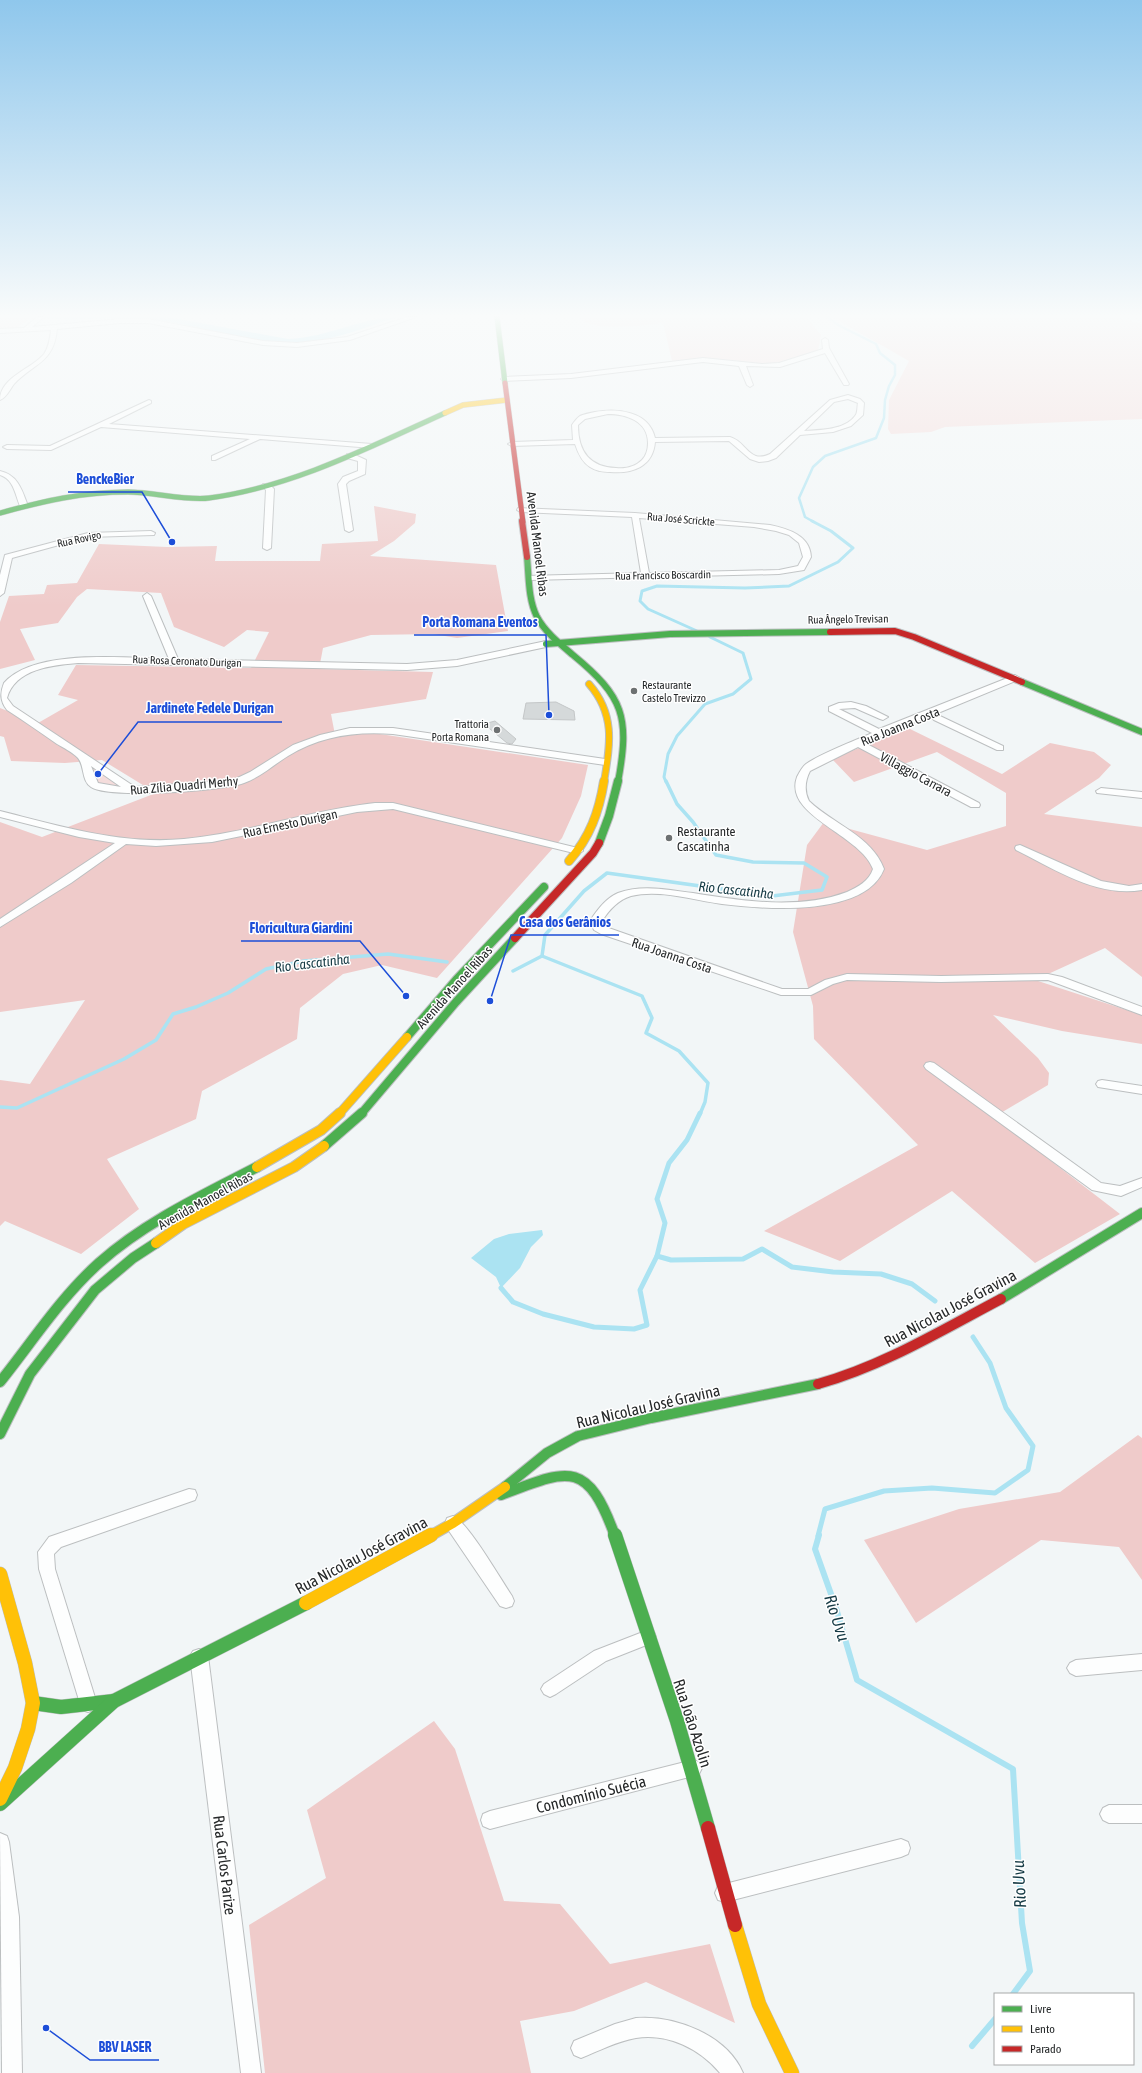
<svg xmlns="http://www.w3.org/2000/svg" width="1142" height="2073" viewBox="0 0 1142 2073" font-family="'Asap Condensed',sans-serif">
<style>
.green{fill:#f4dcdb}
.forest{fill:#efcbca}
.water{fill:#abe3f2}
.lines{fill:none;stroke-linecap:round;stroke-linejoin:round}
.stream-far4{stroke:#abe3f2;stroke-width:2.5}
.stream-far3{stroke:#abe3f2;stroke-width:3}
.stream-far2{stroke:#abe3f2;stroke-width:3.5}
.stream-far1{stroke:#abe3f2;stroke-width:5}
.stream{stroke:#abe3f2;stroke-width:6}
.building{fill:#d5d9da;stroke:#c4c7c8}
.street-casing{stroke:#bcbfc0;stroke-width:2}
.fast-far4-casing{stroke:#bcbfc0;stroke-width:6}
.fast-far3-casing{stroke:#bcbfc0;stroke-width:8}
.fast-far2-casing{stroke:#bcbfc0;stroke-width:10}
.fast-far1-casing{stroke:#bcbfc0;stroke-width:12}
.fast-casing{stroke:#bcbfc0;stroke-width:15}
.slow-far4-casing{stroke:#bcbfc0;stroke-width:6}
.slow-far3-casing{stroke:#bcbfc0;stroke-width:8}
.slow-far2-casing{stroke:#bcbfc0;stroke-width:10}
.slow-far1-casing{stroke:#bcbfc0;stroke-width:12}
.slow-casing{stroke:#bcbfc0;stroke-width:15}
.jam-far4-casing{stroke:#bcbfc0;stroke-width:6}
.jam-far3-casing{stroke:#bcbfc0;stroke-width:8}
.jam-far2-casing{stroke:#bcbfc0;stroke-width:10}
.jam-far1-casing{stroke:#bcbfc0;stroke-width:12}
.jam-casing{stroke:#bcbfc0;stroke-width:15}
.street{fill:#fdfefe;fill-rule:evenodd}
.fast-far4{stroke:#4caf50;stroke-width:5}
.fast-far3{stroke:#4caf50;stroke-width:6}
.fast-far2{stroke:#4caf50;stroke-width:8}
.fast-far1{stroke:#4caf50;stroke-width:10}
.fast{stroke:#4caf50;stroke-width:14}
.slow-far4{stroke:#ffc107;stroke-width:5}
.slow-far3{stroke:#ffc107;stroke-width:6}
.slow-far2{stroke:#ffc107;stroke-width:8}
.slow-far1{stroke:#ffc107;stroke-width:10}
.slow{stroke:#ffc107;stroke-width:14}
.jam-far4{stroke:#c62828;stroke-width:5}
.jam-far3{stroke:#c62828;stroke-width:6}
.jam-far2{stroke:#c62828;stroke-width:8}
.jam-far1{stroke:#c62828;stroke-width:10}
.jam{stroke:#c62828;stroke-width:14}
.poi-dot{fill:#6d7172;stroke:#fff;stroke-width:1.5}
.labels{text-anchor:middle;stroke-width:3;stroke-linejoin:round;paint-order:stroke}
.far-street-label{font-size:11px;fill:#26292a;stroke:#fff}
.far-poi-label{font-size:11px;fill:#26292a;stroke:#fff;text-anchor:start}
.street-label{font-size:13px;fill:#26292a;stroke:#fff}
.poi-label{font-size:13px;fill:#26292a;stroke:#fff;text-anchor:start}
.water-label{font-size:14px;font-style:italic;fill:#163b45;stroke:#fff}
.near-street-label{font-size:16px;fill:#26292a;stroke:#fff}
.near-water-label{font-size:17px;font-style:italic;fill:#163b45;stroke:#fff}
.leader{fill:none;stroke:#1d4ed8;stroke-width:1.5}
.callout-dot{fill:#1d4ed8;stroke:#fff;stroke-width:1.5}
.callout-label{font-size:14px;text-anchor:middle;font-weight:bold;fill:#1d4ed8;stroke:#fff;stroke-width:3;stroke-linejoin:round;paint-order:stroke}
</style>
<rect width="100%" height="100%" fill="#f2f6f7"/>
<g class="green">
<path d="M0,317H32L15,329H0Z"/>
<path d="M580,317H806L821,335L818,351L779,362L766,364L711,358L672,361L663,323C646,325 590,333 580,317Z"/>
<path d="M832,317H1117L1142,324V419L945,427L931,432L891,434L888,429L889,400L909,361Z"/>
<path d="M92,767L124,788L98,784L95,780Z"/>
</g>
<g class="forest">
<path d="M374,506L416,514L415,523L394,541L370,556L496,565L508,631L457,638L433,634L371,635L323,648L319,669L433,672L426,699L331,714L335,735L373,733L588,765L581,796L562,838L437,978L382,965L343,974L300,1008L297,1039L202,1091L196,1119L107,1159L139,1209L81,1254L5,1221L0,1226V1080L30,1084L85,1000L0,1012V822L42,837L156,793L102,760L65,763L11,761L4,737L0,736V708L38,723L78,700L58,695L76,665L251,668L269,632L247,630L224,647L174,627L161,593L87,589L77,597L58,623L20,629L35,660L0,669V622L9,596L44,594L47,585L77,583L99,544L167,547L217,546L215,561H320L322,544L378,541Z"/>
<path d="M908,728L1002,774L1050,743L1094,752L1111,765L1099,778L1044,814L1142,827V977L1105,948L1035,980L1142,1015V1044L1062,1031L993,1015L1038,1058L1049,1073L1048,1085L994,1117L1120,1214L1035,1263L952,1191L840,1261L764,1231L918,1145L814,1039L813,1006L793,932L807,845L824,822L927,850L1006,826V793L937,752L854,782L832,759Z"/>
<path d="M1138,1435L1142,1438V1580L1119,1547L1041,1540L916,1623L864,1540L959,1509L1060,1492Z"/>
<path d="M434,1721L455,1749L504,1901L560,1904L610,1964L710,1944L735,2023L646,1982L574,2011L520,2021L531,2073H265L249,1925L326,1878L307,1810Z"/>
</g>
<g class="water">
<path d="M39,317H168L288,339C327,338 360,317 399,317C367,326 333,341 300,343C244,346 190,320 135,318C103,316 71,323 39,317Z"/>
<path d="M542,1230L543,1235L531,1247L520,1268L501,1288L496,1277L471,1258L494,1239L509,1234Z"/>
</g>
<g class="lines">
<path class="stream-far4" d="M814,522L805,517L799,498L813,467L825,456L876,438L884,418L885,400L889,386L895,375V365L880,353L876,344L838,325L827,317"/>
<g class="stream-far3">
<path d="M697,631L648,609L640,601L642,591L657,586L745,588L789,586L838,562L853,548L831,531L812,521"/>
<path d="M666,782L664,777L668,754L677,736L705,704L733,694L751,679L743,653L710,637"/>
</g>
<g class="stream-far2">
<path d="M542,956L642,996L652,1018L646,1033L679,1051L708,1083L705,1102L700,1114"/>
<path d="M513,971L542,956L545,935L584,891L607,873L772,896L822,890L827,877L804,863L753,862L716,855L693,822L677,804L666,781"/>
<path d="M0,1107L17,1108L124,1059L156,1040L173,1014L196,1007L228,993L266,969L304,961L388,954L447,962"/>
</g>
<g class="stream-far1">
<path d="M700,1113L687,1140L669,1163L657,1199L665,1223L657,1256L671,1260L743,1259L762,1249L792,1267L833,1272L881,1274L912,1284L935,1301"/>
<path d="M501,1288L513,1302L543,1314L594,1327L634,1329L647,1325L640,1290L657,1256"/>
<path d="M818,1536L825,1509L884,1491L932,1488L995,1493L1028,1470L1033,1446L1006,1408L990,1363L973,1337"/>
</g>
<g class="stream">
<path d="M819,1535L815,1549L836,1608L857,1680L1013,1769L1022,1923L1030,1971L1013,1994"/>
<path d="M972,2046L995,2019"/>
</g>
</g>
<g class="building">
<path d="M556,702L574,711L575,720L523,719L526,703Z"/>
<path d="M495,721L516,739L512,744L507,743L484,724Z"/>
</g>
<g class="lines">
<defs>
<g id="street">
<path d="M37,317H44L32,327L120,319H148L263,341L297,343L347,337L407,317H416L350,340L297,347L263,345L148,323H120L57,329C54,363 34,363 14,384C10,389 7,397 0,400C0,377 32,369 44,354C49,347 50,338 51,330L0,333V329L24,328Z"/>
<path d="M825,338L828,340L829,348L849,384L848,385H844L825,353L780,367L746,366L753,385L750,387L747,385L739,366L703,362L571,378L504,381L501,379L504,377L571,374L703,358L762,364L779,363L823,349L822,340Z"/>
<path d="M848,395L860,399L864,403L863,415L851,426L833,432L800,435L776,458L768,461L759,462L750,459L729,441L655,442C653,467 632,474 610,472C603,472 596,471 590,467C582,462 578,453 575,444L512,446L508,444L512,442L573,440L572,425C574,422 577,418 580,416C584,414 591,413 595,412C617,408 649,411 655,438L730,437C747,442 749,464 770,454L830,400ZM848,399L858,403C857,407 858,413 855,416C845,430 820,430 804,431L834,402ZM608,414C626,414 648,421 648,443C648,449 646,456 642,460C635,467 625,469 616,468C590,467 578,452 578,425L585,419Z"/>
<path d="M149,400L151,401V403L109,424L372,444L376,446L372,448L260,439L215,460H212V456L250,439L101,427L51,450L7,449L3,447L7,445L50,446Z"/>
<path d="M347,454H353L366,460L365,474L349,481L346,484L353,530L349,532L345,530L338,484L343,477L358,471V461L347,458Z"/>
<path d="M0,471C18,475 22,490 28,506L27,508H21C15,496 15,480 0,475Z"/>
<path d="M263,484H269L274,489L271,548L267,550L263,548L266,490L262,486Z"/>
<path d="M518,508L635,513L770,525C788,529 810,535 811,557L804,570L779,574L529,580H526V576L641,573L632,517L521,512L517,510ZM639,518L754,527L776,531L789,535L799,543L803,557L798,566L779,570L649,573Z"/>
<path d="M151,531L155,533L154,535L88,537L12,558L4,593L0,596V575L5,555L88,533Z"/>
<path d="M147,593L151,596L178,659L407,664L457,660L546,641L550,644L546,647L457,666L407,670L78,663C52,665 15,669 7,698L13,706L135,787L233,780L250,772L293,745L320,735L350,728H393L605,759L610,762L605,765L393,734C356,731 320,736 288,756C273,765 261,777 244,783C223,791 108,799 91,787C81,781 85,764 77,757C72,752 64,748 57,744C40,732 24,721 7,710C0,701 0,693 4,683C34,648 126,658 169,659L143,596ZM91,766L121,787L98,783Z"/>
<path d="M1015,675L1020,678L1018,680L938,713L940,716L1003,746V750H997L934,720L930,716L865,743L979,803L980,805L979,807H971L858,747L810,771C805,781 804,791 809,801C833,824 872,836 884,869C865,918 763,909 722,904C693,900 660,889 631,896C618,900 609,910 602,921L603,926L782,989H808L825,980L847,974L941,976L1048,974L1062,977L1142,1007V1015L1048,980L941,982L847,980L833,984L811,995H781L601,934L594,930L590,921C597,910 606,898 618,893C642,884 668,890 693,893C742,901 799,910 847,892C858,887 869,881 873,869C860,834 783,816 797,777C799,773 802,767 806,764C822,753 852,742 872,733L829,711V707L839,703L851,702L866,706L888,717L883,720L880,719L855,708L839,709L879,729Z"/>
<path d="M1101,788L1142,792V798L1097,793L1096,791Z"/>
<path d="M375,803H393L582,849L583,851L578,854L393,809L357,812L212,842L156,846L126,844L71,883L0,927V919L115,843L79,837L0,817V811C60,826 122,845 184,839C249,833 310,810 375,803Z"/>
<path d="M1020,845L1101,881L1129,886L1142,884V890C1098,898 1054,869 1016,850L1015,848L1016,846Z"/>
<path d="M930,1062L934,1063L1101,1183L1120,1186L1142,1178V1187L1121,1196L1092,1190L926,1069L924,1066L926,1063Z"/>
<path d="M1102,1080L1142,1086V1094L1098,1087L1096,1084L1098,1081Z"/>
<path d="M189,1489L195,1490L197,1495L195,1500L61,1547L54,1554L55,1569L97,1704L94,1710L88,1712L82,1710L39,1569L38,1552L49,1537Z"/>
<path d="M453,1516C468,1522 501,1580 512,1596L514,1601L512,1606L506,1608L500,1606L447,1528L445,1523L447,1518Z"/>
<path d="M648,1630L654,1632L656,1637L654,1642L606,1661L556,1694L550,1697L544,1694L541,1689L544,1684L594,1651Z"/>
<path d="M199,1649L205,1651L208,1656L261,2073H241L190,1656L193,1651Z"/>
<path d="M1142,1654V1670L1076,1676L1070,1673L1067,1668L1070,1663L1076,1660Z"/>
<path d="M693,1760L699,1762L702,1768L699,1774L693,1776L490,1829L483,1826L481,1820L483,1814L490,1811Z"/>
<path d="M1109,1805H1142V1823H1109L1103,1820L1100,1814L1103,1808Z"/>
<path d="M0,1833L7,1836L9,1842L19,1917L22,2073H2Z"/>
<path d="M901,1839L908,1842L910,1848L908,1854L901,1857L725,1902L718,1900L715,1893L718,1886L725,1884Z"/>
<path d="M636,2018C675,2015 727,2035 743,2073H720C700,2049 668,2033 636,2038C617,2041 599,2051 581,2058L574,2055L571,2048L574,2041L615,2024Z"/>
</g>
<g id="fast-far4">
<path d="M497,317L505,383"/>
<path d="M0,513C44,501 82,492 128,492C152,492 187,501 209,498C292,487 370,447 445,413"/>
</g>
<g id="fast-far3">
<path d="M527,557C529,577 528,599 537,617C545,632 560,644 573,655C624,697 630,717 618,782"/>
<path d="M546,644L670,634L830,632"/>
<path d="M1022,682L1142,732"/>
</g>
<g id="fast-far2">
<path d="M599,843L609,816L618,781"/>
<path d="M407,1037L456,980L544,887"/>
<path d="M361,1114L456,1002L515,938"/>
</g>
<g id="fast-far1">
<path d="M324,1146L362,1113"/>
<path d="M1001,1299L1142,1213"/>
<path d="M0,1382C32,1342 61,1297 99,1263C145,1222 203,1195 257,1167"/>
<path d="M0,1434L30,1374L95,1290L133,1258L156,1243"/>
<path d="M505,1487L547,1453L578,1436L651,1418L818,1384"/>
<path d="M501,1495C569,1469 587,1459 615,1536"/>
</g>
<g id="fast">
<path d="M615,1535L677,1721L708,1828"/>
<path d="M33,1703L61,1707L114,1701"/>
<path d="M0,1804L114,1701L306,1603"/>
</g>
<path id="slow-far4" d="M445,413L463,405L507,400"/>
<path id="slow-far3" d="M589,684C616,715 610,745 604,782"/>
<g id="slow-far2">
<path d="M569,861C590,837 599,812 604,781"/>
<path d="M339,1114L407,1037"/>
</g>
<g id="slow-far1">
<path d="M257,1167L321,1130L340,1113"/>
<path d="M156,1243L183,1224L294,1167L324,1146"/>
<path d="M430,1536L453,1523L505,1487"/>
</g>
<g id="slow">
<path d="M0,1574L25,1663L33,1703L28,1729L15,1768L0,1799"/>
<path d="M306,1603L431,1535"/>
<path d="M735,1925L759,2004L792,2073"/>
</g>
<path id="jam-far4" d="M505,383L523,522"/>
<g id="jam-far3">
<path d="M522,521L527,557"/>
<path d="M830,632L895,631L914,637L1022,682"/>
</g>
<path id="jam-far2" d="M515,938L593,853L599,843"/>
<path id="jam-far1" d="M818,1384C883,1366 942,1330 1001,1299"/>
<path id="jam" d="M708,1828L735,1925"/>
</defs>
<use href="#street" class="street-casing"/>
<use href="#fast-far4" class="fast-far4-casing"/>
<use href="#fast-far3" class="fast-far3-casing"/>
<use href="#fast-far2" class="fast-far2-casing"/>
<use href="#fast-far1" class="fast-far1-casing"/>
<use href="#fast" class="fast-casing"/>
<use href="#slow-far4" class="slow-far4-casing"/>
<use href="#slow-far3" class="slow-far3-casing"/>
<use href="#slow-far2" class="slow-far2-casing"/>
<use href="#slow-far1" class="slow-far1-casing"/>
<use href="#slow" class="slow-casing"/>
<use href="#jam-far4" class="jam-far4-casing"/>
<use href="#jam-far3" class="jam-far3-casing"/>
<use href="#jam-far2" class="jam-far2-casing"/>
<use href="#jam-far1" class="jam-far1-casing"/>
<use href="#jam" class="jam-casing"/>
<use href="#street" class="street"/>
<use href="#fast-far4" class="fast-far4"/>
<use href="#fast-far3" class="fast-far3"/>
<use href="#fast-far2" class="fast-far2"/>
<use href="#fast-far1" class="fast-far1"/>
<use href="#fast" class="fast"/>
<use href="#slow-far4" class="slow-far4"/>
<use href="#slow-far3" class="slow-far3"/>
<use href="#slow-far2" class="slow-far2"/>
<use href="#slow-far1" class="slow-far1"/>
<use href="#slow" class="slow"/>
<use href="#jam-far4" class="jam-far4"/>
<use href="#jam-far3" class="jam-far3"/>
<use href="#jam-far2" class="jam-far2"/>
<use href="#jam-far1" class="jam-far1"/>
<use href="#jam" class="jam"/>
</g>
<linearGradient id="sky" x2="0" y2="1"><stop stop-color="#8fc7ec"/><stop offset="0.52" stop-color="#f9fbfb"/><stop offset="1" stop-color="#f9fbfb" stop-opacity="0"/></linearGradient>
<rect width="1142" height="607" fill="url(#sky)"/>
<g class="poi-dot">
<circle cx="634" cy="691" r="4"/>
<circle cx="497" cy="730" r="4"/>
<circle cx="669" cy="838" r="4"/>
</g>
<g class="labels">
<g class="far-street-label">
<text transform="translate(681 519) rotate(5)" y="4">Rua José Scrickte</text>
<text transform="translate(79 539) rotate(-12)" y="4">Rua Rovigo</text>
<text transform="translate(663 575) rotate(-1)" y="4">Rua Francisco Boscardin</text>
<text transform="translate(848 619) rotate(-1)" y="4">Rua Ângelo Trevisan</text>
<text transform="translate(187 661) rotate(2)" y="4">Rua Rosa Ceronato Durigan</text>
</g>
<g class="far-poi-label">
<text x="642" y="689">Restaurante<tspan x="642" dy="13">Castelo Trevizzo</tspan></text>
<text x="489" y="728" text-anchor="end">Trattoria<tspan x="489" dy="13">Porta Romana</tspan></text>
</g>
<g class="street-label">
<text transform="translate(538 544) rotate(83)" y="5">Avenida Manoel Ribas</text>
<text transform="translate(900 726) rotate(-22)" y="5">Rua Joanna Costa</text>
<text transform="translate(916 774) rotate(28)" y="5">Villaggio Carrara</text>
<text transform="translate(184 785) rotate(-5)" y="5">Rua Zília Quadri Merhy</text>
<text transform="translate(290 823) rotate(-12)" y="5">Rua Ernesto Durigan</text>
<text transform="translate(672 955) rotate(19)" y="5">Rua Joanna Costa</text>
<text transform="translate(454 987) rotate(-48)" y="5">Avenida Manoel Ribas</text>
<text transform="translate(205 1200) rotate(-29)" y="5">Avenida Manoel Ribas</text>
</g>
<g class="poi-label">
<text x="677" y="836">Restaurante<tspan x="677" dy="15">Cascatinha</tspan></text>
</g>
<g class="water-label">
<text transform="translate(736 890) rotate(6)" y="5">Rio Cascatinha</text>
<text transform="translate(312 963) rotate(-7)" y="5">Rio Cascatinha</text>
</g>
<g class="near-street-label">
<text transform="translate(950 1308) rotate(-28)" y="6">Rua Nicolau José Gravina</text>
<text transform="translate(648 1406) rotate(-13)" y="6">Rua Nicolau José Gravina</text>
<text transform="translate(361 1555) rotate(-28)" y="6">Rua Nicolau José Gravina</text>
<text transform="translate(693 1723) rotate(72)" y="6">Rua João Azolin</text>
<text transform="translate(591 1794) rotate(-14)" y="6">Condomínio Suécia</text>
<text transform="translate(225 1865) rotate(83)" y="6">Rua Carlos Parize</text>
</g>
<g class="near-water-label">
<text transform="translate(837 1618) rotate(72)" y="6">Rio Uvu</text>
<text transform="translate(1019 1884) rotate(-93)" y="6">Rio Uvu</text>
</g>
</g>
<path class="leader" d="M172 542L142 492H68M549 715L546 635H414M98 774L138 722H282M490 1001L511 935H619M406 996L360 941H241M46 2028L90 2060H159"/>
<g class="callout-dot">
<circle cx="172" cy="542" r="4"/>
<circle cx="549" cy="715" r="4"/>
<circle cx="98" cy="774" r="4"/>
<circle cx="490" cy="1001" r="4"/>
<circle cx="406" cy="996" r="4"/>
<circle cx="46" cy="2028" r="4"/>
</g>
<g class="callout-label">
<text x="105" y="484">BenckeBier</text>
<text x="480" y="627">Porta Romana Eventos</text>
<text x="210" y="713">Jardinete Fedele Durigan</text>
<text x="565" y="927">Casa dos Gerânios</text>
<text x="301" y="933">Floricultura Giardini</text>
<text x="125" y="2052">BBV LASER</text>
</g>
<rect x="994" y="1993" width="140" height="72" fill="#ffffff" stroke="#a8a9aa"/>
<rect x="1002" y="2006" width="20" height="6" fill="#4caf50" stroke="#a8a9aa"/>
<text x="1030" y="2013" font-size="12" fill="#26292a">Livre</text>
<rect x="1002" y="2026" width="20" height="6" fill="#ffc107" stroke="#a8a9aa"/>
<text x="1030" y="2033" font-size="12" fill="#26292a">Lento</text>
<rect x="1002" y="2046" width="20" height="6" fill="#c62828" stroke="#a8a9aa"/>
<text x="1030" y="2053" font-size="12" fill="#26292a">Parado</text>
</svg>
